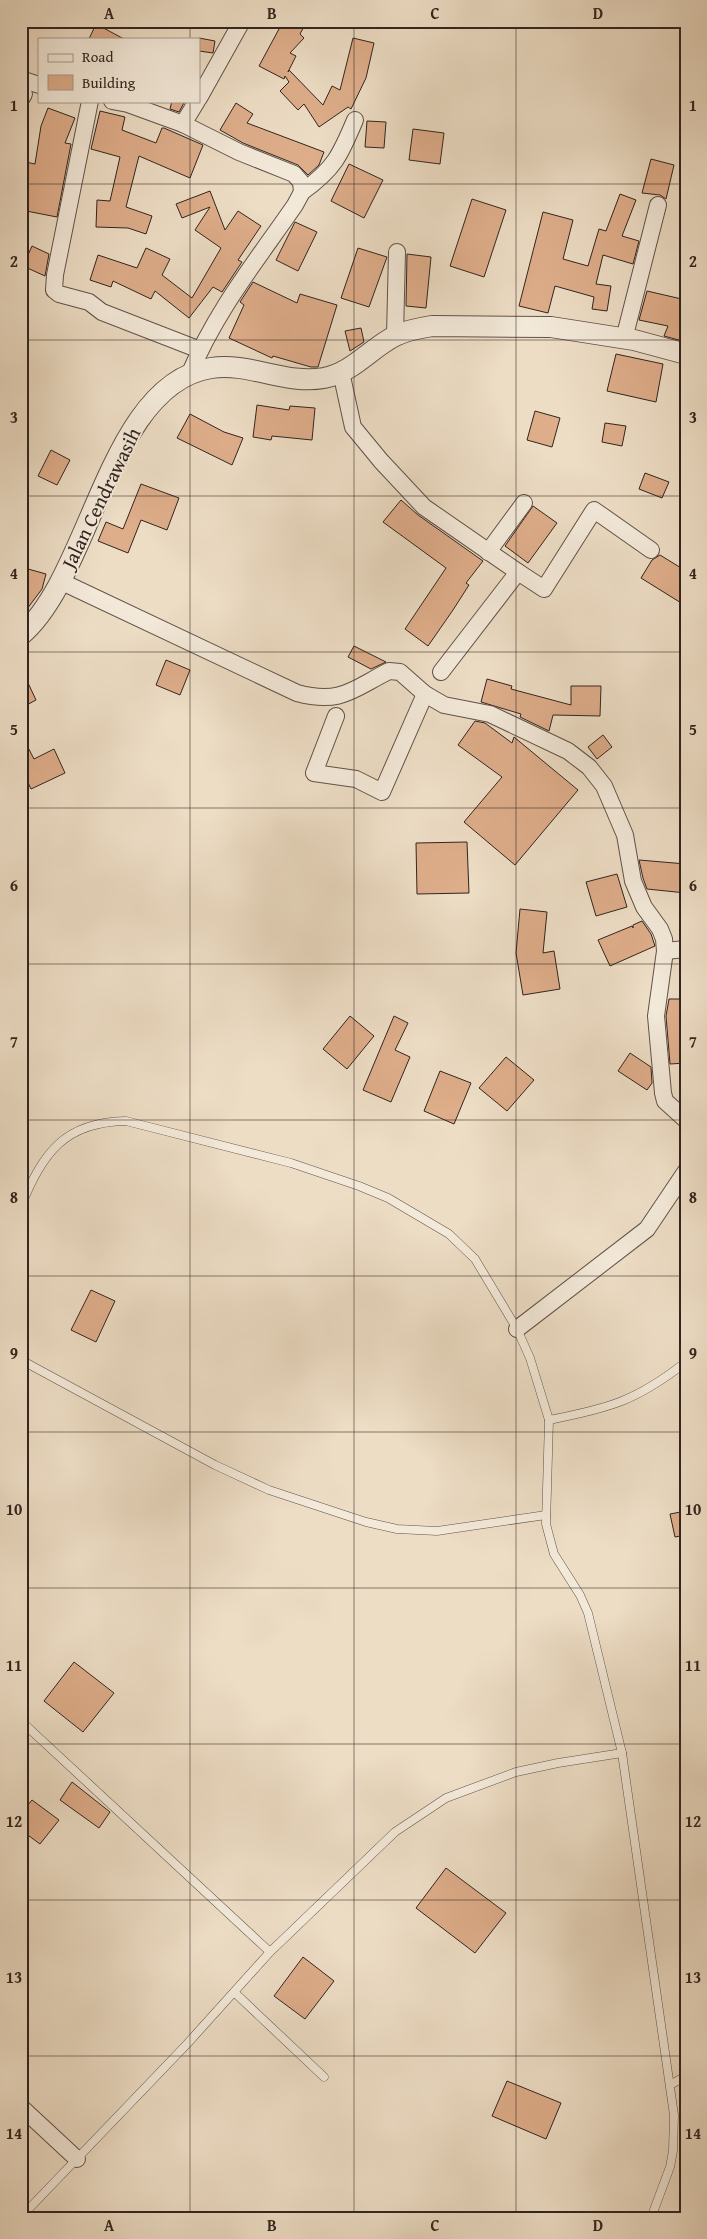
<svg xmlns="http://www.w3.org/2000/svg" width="707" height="2239" viewBox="0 0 707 2239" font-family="'Gentium Book Plus',serif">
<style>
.building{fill:#dead8a;stroke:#32241f}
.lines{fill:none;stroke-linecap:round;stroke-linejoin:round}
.service-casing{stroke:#615248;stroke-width:9}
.minor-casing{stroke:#615248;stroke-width:18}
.tertiary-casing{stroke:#615248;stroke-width:22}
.service{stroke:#f3e9d9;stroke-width:8}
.minor{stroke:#f3e9d9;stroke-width:16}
.tertiary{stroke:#f3e9d9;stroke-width:20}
.grid{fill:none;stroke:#32241f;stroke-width:1;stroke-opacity:0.55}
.labels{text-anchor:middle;stroke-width:4;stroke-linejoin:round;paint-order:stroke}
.street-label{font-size:20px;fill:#32241f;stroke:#f3e9d9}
.neatline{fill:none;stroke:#32241f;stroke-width:2}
.grid-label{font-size:16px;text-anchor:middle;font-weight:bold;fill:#32241f}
</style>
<rect width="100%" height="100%" fill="#edddc5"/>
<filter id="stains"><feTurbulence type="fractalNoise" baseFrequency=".004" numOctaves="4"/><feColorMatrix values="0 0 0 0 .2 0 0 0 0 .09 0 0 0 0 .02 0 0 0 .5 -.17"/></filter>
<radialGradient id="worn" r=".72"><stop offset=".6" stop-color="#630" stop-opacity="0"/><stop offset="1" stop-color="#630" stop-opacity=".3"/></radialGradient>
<g class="building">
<path d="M270,21H307L300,34L304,38L290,53L296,56L288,72L289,70L323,105L332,86L340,90L353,38L374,43L366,78L351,109L348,107L319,127L304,104L298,110L280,91L289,82L285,76L284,79L259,66L279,29Z"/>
<path d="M96,24L124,39H89Z"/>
<path d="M199,38L215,41L213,53L199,51Z"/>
<path d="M172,101H185L179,112L170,109Z"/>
<path d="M236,103L253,114L247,123L324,152L319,165L308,175L298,165L243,143L220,130Z"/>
<path d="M48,108L75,118L65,143L71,144L57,217L21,210L26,176L21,175V161L35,164L41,126Z"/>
<path d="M100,111L125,117L122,130L156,143L162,128H164L203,145L190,178L139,156L126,207L152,216L146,234L128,228L96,227L97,200L110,201L120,157L91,149Z"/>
<path d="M367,121L386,122L384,148L365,147Z"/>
<path d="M413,129L444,133L440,164L409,160Z"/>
<path d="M651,159L674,165L666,199L660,195L642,193Z"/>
<path d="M349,164L383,180L364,218L331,201Z"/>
<path d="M210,191L225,230L238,211L261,226L238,260L242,262L222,292L213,287L189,318L155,291L151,299L113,281L111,287L90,280L98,255L137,268L146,248L170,259L162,275L192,298L221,248L195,230L210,207L182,218L176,204Z"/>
<path d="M620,194L636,200L622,236L639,241L633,264L603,255L596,284L611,286L607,311L592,309L594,297L555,286L548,313L519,306L543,212L573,220L563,259L588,266L599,229L606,231Z"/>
<path d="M472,199L506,210L484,277L450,266Z"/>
<path d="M295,222L317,232L298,271L276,260Z"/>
<path d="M32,246L49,254L45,276L23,266Z"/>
<path d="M358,248L387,257L369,307L341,298Z"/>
<path d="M407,254L431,257L426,308L406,306Z"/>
<path d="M253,282L297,303L300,294L337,305L318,367H311L273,356L272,358L229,338L244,305L240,302Z"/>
<path d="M647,291L686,300V342L664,336L668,326L639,320Z"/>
<path d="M361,328L364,342L350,351L345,331Z"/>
<path d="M616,354L663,364L656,402L607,391Z"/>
<path d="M257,405L289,410L290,406L315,408L312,440L272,436L271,440L253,437Z"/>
<path d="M535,411L560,418L552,447L527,440Z"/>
<path d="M190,414L224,432L243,438L232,465L177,438Z"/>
<path d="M605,423L626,426L622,446L602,442Z"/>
<path d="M51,450L70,460L57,485L38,476Z"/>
<path d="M645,473L669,482L662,498L639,489Z"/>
<path d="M141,484L179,498L167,530L141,520L128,553L98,541L106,522L123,529Z"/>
<path d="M401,500L418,515L483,561L466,583L469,585L453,610L428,646L405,629L446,568L383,522Z"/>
<path d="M533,506L557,523L528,563L505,546Z"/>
<path d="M660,555L686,571V606L641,578L652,560Z"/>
<path d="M21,567L46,574L42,589L24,613L21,612Z"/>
<path d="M354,646L386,662L371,669L348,657Z"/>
<path d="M166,660L190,670L180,695L156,685Z"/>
<path d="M21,668L36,700L21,708Z"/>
<path d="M487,679L512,686L511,689L571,705V686H601L600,716L553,715L549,731L520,717L521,714L481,702Z"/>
<path d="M475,721L485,723L512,743L514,737L578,790L515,865L464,822L502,777L458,745Z"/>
<path d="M21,734L34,759L54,749L65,773L31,789L21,768Z"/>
<path d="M603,735L612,747L597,759L588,747Z"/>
<path d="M467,842L469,893L417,894L416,843Z"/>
<path d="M639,860L686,864V893L647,889L643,878Z"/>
<path d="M617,874L627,907L596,916L586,882Z"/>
<path d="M520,909L547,912L543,953L554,951L560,989L523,995L516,953Z"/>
<path d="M642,921L651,934L655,946L610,966L598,940L632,926L633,928V925Z"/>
<path d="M669,999H686V1063L670,1064L666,1016Z"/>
<path d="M350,1016L374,1036L347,1069L323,1049Z"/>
<path d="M394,1016L408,1023L395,1050L410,1057L391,1102L363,1090Z"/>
<path d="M630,1053L651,1067L652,1083L647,1090L618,1071Z"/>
<path d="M506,1057L534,1080L507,1111L479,1088Z"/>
<path d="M440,1071L471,1083L454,1124L424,1111Z"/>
<path d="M91,1290L115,1301L96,1342L71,1330Z"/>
<path d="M686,1511V1535L675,1537L670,1514Z"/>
<path d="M74,1662L114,1693L83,1732L44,1701Z"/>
<path d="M72,1782L110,1812L99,1828L60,1800Z"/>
<path d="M32,1800L59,1820L40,1844L21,1830V1813Z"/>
<path d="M446,1868L506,1913L475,1953L416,1908Z"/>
<path d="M303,1957L334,1981L305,2019L274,1996Z"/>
<path d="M507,2081L561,2103L546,2139L492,2116Z"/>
</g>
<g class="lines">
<defs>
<g id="service">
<path d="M21,1206C43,1153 64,1122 126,1121L291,1163L359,1186L388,1198L449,1234L475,1259L517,1329L530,1358L549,1420L546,1524L554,1554L580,1595L588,1613L622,1753L674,2115L673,2151L670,2167L651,2218"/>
<path d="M21,1360L215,1465L269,1490L366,1522L397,1529L437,1531L546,1515"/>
<path d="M549,1420C610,1408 636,1401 686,1362"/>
<path d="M21,1721L270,1952"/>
<path d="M234,1992L324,2077"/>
<path d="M670,2085L686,2076"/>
<path d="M21,2217L187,2044L270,1952L395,1832L446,1798L516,1772L558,1763L622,1753"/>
</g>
<g id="minor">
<path d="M21,79L39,85"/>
<path d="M199,98L242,21"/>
<path d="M21,99L24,94"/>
<path d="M90,101L55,275L54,290L59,294L89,302L102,312L200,350"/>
<path d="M112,101L128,104L183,124"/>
<path d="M302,192C334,169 340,156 355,120"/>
<path d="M395,336L397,252"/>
<path d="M624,339L658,205"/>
<path d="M341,372L353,427L381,461L424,507L518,572L441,672"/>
<path d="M189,375C217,309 255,263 295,205L302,192L301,182L294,174L239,152L183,124L197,101"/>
<path d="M488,552L524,503"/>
<path d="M518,572L544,589L594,510L651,550"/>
<path d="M60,581L297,693C341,705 353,689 389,671L400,672L425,694L444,705L490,714L568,751L589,767L604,786L625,835L633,881L644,907L660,929L664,939L665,951L656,1016L663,1093L665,1101L686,1120"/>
<path d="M336,716L314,773L356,779L382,792L425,694"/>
<path d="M665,951L686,949"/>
<path d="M517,1329L647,1229L686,1171"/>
<path d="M21,2107L77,2159"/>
</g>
<path id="tertiary" d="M21,635C92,575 108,384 211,368C249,362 286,385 324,378C352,373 371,348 395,336C407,330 419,328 432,326L551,327L634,340L686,354"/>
</defs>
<use href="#service" class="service-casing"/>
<use href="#minor" class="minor-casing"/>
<use href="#tertiary" class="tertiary-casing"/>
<use href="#service" class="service"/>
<use href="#minor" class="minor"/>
<use href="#tertiary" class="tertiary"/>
</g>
<path class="grid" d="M190,21V39M354,21V2218M516,21V2218M190,101V2218M21,184H686M21,340H686M21,496H686M21,652H686M21,808H686M21,964H686M21,1120H686M21,1276H686M21,1432H686M21,1588H686M21,1744H686M21,1900H686M21,2056H686"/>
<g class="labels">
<g class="street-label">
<text transform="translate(101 498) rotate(-64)" y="7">Jalan Cendrawasih</text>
</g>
</g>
<rect width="707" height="2239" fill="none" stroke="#edddc5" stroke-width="55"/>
<rect x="38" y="38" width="162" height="65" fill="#f3e9d9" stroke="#a69a8f"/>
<rect x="48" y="54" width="25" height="8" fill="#f3e9d9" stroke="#a69a8f"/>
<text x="82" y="62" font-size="15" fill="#32241f">Road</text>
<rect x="48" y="75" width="25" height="15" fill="#dead8a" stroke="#a69a8f"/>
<text x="82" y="88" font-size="15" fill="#32241f">Building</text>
<rect x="28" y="28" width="652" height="2184" class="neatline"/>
<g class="grid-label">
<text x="109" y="19">A</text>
<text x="272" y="19">B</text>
<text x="435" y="19">C</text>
<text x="598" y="19">D</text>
<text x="14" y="111">1</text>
<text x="693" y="111">1</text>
<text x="14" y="267">2</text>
<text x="693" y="267">2</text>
<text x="14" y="423">3</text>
<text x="693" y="423">3</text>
<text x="14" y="579">4</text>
<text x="693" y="579">4</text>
<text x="14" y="735">5</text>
<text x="693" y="735">5</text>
<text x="14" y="891">6</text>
<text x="693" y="891">6</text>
<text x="14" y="1047">7</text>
<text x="693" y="1047">7</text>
<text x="14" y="1203">8</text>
<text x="693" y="1203">8</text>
<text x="14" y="1359">9</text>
<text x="693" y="1359">9</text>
<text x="14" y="1515">10</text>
<text x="693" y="1515">10</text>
<text x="14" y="1671">11</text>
<text x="693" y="1671">11</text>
<text x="14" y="1827">12</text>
<text x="693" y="1827">12</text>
<text x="14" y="1983">13</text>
<text x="693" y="1983">13</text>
<text x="14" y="2139">14</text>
<text x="693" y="2139">14</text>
<text x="109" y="2231">A</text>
<text x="272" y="2231">B</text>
<text x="435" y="2231">C</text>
<text x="598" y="2231">D</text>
</g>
<rect width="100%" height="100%" filter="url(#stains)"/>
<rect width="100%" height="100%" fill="url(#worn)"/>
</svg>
